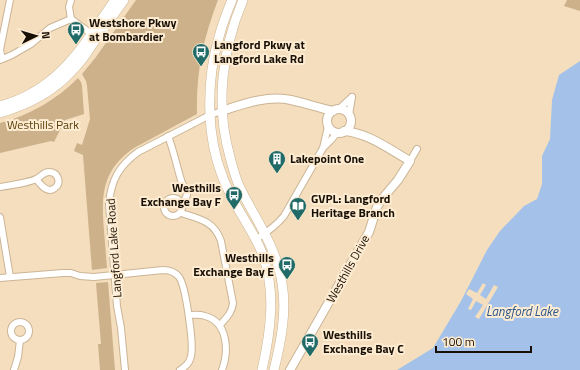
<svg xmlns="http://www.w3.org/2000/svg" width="580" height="370" viewBox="0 0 580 370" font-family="'Titillium Web',sans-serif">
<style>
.green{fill:#ccb18a}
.water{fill:#a4c2e9}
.pier{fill:#f4debd}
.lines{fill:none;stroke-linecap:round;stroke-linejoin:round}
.minor-casing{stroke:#cbb596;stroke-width:8}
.tertiary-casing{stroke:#cbb596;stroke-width:10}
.secondary-casing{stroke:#cbb596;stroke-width:10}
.minor{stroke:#fff;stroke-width:6}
.tertiary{stroke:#fff;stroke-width:8}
.secondary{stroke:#fff;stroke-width:9}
.labels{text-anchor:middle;stroke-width:4;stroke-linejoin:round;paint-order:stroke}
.poi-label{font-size:12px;font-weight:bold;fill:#181005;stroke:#feecd2;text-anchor:start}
.park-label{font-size:12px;fill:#5c400c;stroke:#feecd2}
.street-label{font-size:12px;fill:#181005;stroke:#feecd2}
.water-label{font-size:13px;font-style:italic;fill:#2e5789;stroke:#feecd2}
</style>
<rect width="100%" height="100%" fill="#f4debd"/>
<g class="green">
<path d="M136,0H218C203,39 196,72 197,114L134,148C102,170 101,195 104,231C105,243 106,256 107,268L92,270L83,155L74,151L77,143L82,145L90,119L87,86L86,81L82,74L96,57Z"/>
<path d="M567,0H580V11L564,6Z"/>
<path d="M78,78L81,82L82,86L84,114L65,120L54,142L51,141L0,153V123C30,115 56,100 78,78Z"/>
<path d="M108,282L115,370H100L98,344H101L96,283Z"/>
</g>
<path class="water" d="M580,61V370H397L433,348L461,301L487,250L500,231L524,206L537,199L542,184V156L550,139L552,100L559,75Z"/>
<path class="pier" d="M483,283L486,285L480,295L486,299L494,285L498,287L479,319L475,317L483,305L476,301L471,310L468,309L473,299L466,294L469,289L477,293Z"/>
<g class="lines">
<defs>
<g id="minor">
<path d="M71,0L69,7L71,19L93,35"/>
<path d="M2,59L0,50L10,0"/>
<path d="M0,60L12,55L31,44L50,28L71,19"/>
<path d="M339,109L352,97"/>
<path d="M349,115L352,97"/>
<path d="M168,136C174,151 177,168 182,183C184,186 187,191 187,195C186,198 184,201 181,203"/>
<path d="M324,147L331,140L337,133"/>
<path d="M410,161L417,149"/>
<path d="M0,187C7,186 31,182 36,179C41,177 43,172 49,172C58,172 61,182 56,187C48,195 41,185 36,179"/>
<circle cx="173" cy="207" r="9"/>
<path d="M181,213C200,219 214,221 221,241L233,303C232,313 226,318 220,325"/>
<path d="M0,217L10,277"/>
<path d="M255,240C266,233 276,226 284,216L323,148L328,127"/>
<path d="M0,278L63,273H71L80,276L94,277L163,270C170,270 175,272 179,277C186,286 194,346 191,356C190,363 185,367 180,370"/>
<path d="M189,315C194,315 199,314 205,316C228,322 229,351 222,370"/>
<circle cx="20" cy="331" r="9"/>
<path d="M14,370L18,357L20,340"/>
<path d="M125,370L121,328L117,306L109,204C111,180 119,166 138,152L210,115L222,111"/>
</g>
<g id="tertiary">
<circle cx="339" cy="121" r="12"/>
<path d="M222,111C243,104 268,95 291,100C305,103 319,108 333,111"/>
<path d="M290,370L369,232L377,207L382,199L398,180L410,161C389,149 368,133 344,131"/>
</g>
<g id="secondary">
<path d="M232,0C227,12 222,25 219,37C206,81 206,136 223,178C232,203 249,224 260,248C277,287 271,330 262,370"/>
<path d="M243,0C222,50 215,105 230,157C233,169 236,181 242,192C257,221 277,249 282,283C287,312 281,341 274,370"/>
<path d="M0,106C59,90 82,47 115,0"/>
<path d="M0,113C27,105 52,93 71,72C79,64 86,55 92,45C103,30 113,15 124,0"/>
</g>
</defs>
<use href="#minor" class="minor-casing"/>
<use href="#tertiary" class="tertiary-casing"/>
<use href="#secondary" class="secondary-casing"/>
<use href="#minor" class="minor"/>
<use href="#tertiary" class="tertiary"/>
<use href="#secondary" class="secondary"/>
</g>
<defs>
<symbol id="bus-pin" viewBox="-11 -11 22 30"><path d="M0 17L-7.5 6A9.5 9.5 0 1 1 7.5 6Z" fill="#206b67" stroke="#feecd2"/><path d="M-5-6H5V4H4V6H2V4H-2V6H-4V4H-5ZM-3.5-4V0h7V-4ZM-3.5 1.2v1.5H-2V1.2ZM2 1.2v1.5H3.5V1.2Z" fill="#fff"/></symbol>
<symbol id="building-pin" viewBox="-11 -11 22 30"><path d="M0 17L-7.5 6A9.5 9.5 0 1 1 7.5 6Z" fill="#206b67" stroke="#feecd2"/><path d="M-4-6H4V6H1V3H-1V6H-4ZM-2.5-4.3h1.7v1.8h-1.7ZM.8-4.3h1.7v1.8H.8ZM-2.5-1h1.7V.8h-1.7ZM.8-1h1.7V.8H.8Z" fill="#fff"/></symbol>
<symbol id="library-pin" viewBox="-11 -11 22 30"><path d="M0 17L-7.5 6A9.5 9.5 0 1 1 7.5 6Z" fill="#206b67" stroke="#feecd2"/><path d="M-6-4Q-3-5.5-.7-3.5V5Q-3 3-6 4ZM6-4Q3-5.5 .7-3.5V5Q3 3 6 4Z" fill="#fff"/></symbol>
</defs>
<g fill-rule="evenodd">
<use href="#bus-pin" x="66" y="20" width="20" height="27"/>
<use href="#bus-pin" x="191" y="42" width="20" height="27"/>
<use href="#building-pin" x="267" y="149" width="20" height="27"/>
<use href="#bus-pin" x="224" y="185" width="20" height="27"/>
<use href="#library-pin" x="288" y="196" width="20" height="27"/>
<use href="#bus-pin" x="277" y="255" width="20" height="27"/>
<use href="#bus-pin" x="300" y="332" width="20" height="27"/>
</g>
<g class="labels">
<g class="poi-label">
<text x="89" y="27">Westshore Pkwy<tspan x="89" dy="14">at Bombardier</tspan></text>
<text x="214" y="49">Langford Pkwy at<tspan x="214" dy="14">Langford Lake Rd</tspan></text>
<text x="290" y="163">Lakepoint One</text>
<text x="221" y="192" text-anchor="end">Westhills<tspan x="221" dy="14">Exchange Bay F</tspan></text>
<text x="311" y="203">GVPL: Langford<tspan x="311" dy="14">Heritage Branch</tspan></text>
<text x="274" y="262" text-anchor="end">Westhills<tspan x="274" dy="14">Exchange Bay E</tspan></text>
<text x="323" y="339">Westhills<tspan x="323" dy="14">Exchange Bay C</tspan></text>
</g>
<g class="park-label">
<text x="43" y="129">Westhills Park</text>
</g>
<g class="street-label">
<text transform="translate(114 248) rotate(-94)" y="4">Langford Lake Road</text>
<text transform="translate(348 269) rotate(-61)" y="4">Westhills Drive</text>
</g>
<g class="water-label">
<text x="522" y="316">Langford Lake</text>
</g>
</g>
<g transform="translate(36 36) rotate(85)" stroke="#feecd2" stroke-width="3" paint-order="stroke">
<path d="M0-3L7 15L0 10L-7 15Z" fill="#181005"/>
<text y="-6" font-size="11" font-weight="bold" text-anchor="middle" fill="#181005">N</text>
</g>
<path d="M436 346v6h95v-6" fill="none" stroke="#181005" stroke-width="2"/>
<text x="442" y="346" font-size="12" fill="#181005" stroke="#feecd2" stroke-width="3" paint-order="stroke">100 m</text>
</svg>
